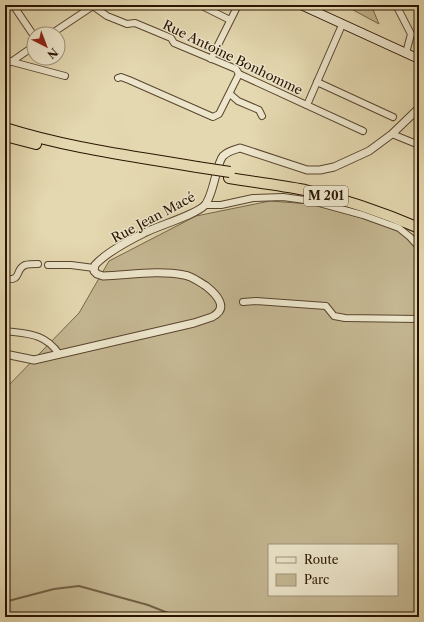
<svg xmlns="http://www.w3.org/2000/svg" width="424" height="622" viewBox="0 0 424 622" font-family="'Libre Caslon Text',serif">
<style>
.green{fill:#c4b792;stroke:#77664a;fill-rule:evenodd}
.lines{fill:none;stroke-linecap:round;stroke-linejoin:round}
.stream{stroke:#746146;stroke-width:2}
.minor-casing{stroke:#58452d;stroke-width:8}
.tertiary-casing{stroke:#58452d;stroke-width:9}
.secondary-casing{stroke:#2a1401;stroke-width:10}
.trunk-casing{stroke:#2a1401;stroke-width:12}
.minor{stroke:#ede6cc;stroke-width:6}
.tertiary{stroke:#ede6cc;stroke-width:7}
.secondary{stroke:#ede6cc;stroke-width:8}
.trunk{stroke:#e4d8b0;stroke-width:10}
.trunk-bridge-casing{stroke:#2a1401;stroke-width:12;stroke-linecap:butt}
.trunk-bridge{stroke:#e4d8b0;stroke-width:10}
.labels{text-anchor:middle;stroke-width:3;stroke-linejoin:round;paint-order:stroke}
.shield{fill:#ede6cc;stroke:#64533e;stroke-width:1}
.shield-label{font-size:12px;font-weight:bold;fill:#2a1401}
.street-label{font-size:13px;fill:#2a1401;stroke:#ede6cc}
</style>
<rect width="100%" height="100%" fill="#e4d8b0"/>
<filter id="stains"><feTurbulence type="fractalNoise" baseFrequency=".005" numOctaves="4"/><feColorMatrix values="0 0 0 0 .2 0 0 0 0 .09 0 0 0 0 .02 0 0 0 .5 -.17"/></filter>
<radialGradient id="worn" r=".72"><stop offset=".6" stop-color="#630" stop-opacity="0"/><stop offset="1" stop-color="#630" stop-opacity=".3"/></radialGradient>
<g class="green">
<path d="M344,5H371L379,24Z"/>
<path d="M270,201L310,204L369,220L419,238V617H5V389L79,313L109,261L196,216ZM269,545H397V595H269Z"/>
</g>
<g class="lines">
<path class="stream" d="M5,598L8,601L54,589L79,586L148,605L173,615L218,617"/>
<defs>
<g id="minor">
<path d="M13,5L34,36"/>
<path d="M200,5L230,20"/>
<path d="M396,5L411,34L406,53"/>
<path d="M93,6L107,16L127,24L135,23L171,38L174,43L236,69L239,74L363,131"/>
<path d="M51,34L93,6L92,5"/>
<path d="M211,59L238,5"/>
<path d="M5,60L65,76"/>
<path d="M11,62L34,46"/>
<path d="M118,78L121,77L129,80L213,117L219,114L239,74"/>
<path d="M317,82L393,117"/>
<path d="M230,94L238,101L259,110L262,116"/>
<path d="M307,105L342,25"/>
<path d="M392,134L419,145"/>
<path d="M205,205H221L253,198L283,197L312,201L363,215L399,228L410,237L419,247"/>
<path d="M48,265H71L94,268"/>
<path d="M5,279C23,281 14,270 25,265C29,264 34,264 38,264"/>
<path d="M243,302L256,301L326,306L334,316L345,318L419,319"/>
<path d="M5,331C28,334 45,333 59,354"/>
</g>
<path id="tertiary" d="M5,354L34,360L194,323C200,321 206,319 212,317C230,308 216,294 206,286C199,282 192,276 184,275C158,270 130,275 103,276L97,274L94,271L95,265C105,254 130,240 144,233C157,226 196,215 205,205C214,194 216,164 223,156C228,151 234,150 240,148L307,170H320L334,167L369,151L392,134L419,108"/>
<path id="secondary" d="M301,5L419,59"/>
<g id="trunk">
<path d="M5,128C68,148 133,156 197,167"/>
<path d="M5,136L36,144"/>
<path d="M229,178C254,182 280,185 305,190C344,199 382,212 419,228"/>
</g>
</defs>
<use href="#minor" class="minor-casing"/>
<use href="#tertiary" class="tertiary-casing"/>
<use href="#secondary" class="secondary-casing"/>
<use href="#trunk" class="trunk-casing"/>
<use href="#minor" class="minor"/>
<use href="#tertiary" class="tertiary"/>
<use href="#secondary" class="secondary"/>
<use href="#trunk" class="trunk"/>
<defs>
<path id="trunk-bridge" d="M197,167L230,172"/>
</defs>
<use href="#trunk-bridge" class="trunk-bridge-casing"/>
<use href="#trunk-bridge" class="trunk-bridge"/>
</g>
<g class="labels">
<rect class="shield" x="304" y="186" width="44" height="20" rx="3"/>
<g class="shield-label">
<text x="326" y="200">M 201</text>
</g>
<g class="street-label">
<text transform="translate(233 57) rotate(26)" y="5">Rue Antoine Bonhomme</text>
<text transform="translate(153 217) rotate(-28)" y="5">Rue Jean Macé</text>
</g>
</g>
<rect width="424" height="622" fill="none" stroke="#e4d8b0" stroke-width="20"/>
<rect x="6" y="6" width="412" height="610" fill="none" stroke="#2a1401" stroke-width="2"/>
<rect x="10" y="10" width="404" height="602" fill="none" stroke="#2a1401"/>
<rect x="268" y="544" width="130" height="52" fill="#ede6cc" stroke="#9f927b"/>
<rect x="276" y="557" width="20" height="6" fill="#ede6cc" stroke="#9f927b"/>
<text x="304" y="564" font-size="12" fill="#2a1401">Route</text>
<rect x="276" y="574" width="20" height="12" fill="#c4b792" stroke="#9f927b"/>
<text x="304" y="584" font-size="12" fill="#2a1401">Parc</text>
<g transform="translate(46 46) rotate(138)"><circle r="19" fill="#ede6cc" stroke="#9f927b"/>
<path d="M0-3L7 15L0 10L-7 15Z" fill="#8f2418"/>
<text y="-6" font-size="11" font-weight="bold" text-anchor="middle" fill="#2a1401">N</text>
</g>
<rect width="100%" height="100%" filter="url(#stains)"/>
<rect width="100%" height="100%" fill="url(#worn)"/>
</svg>
